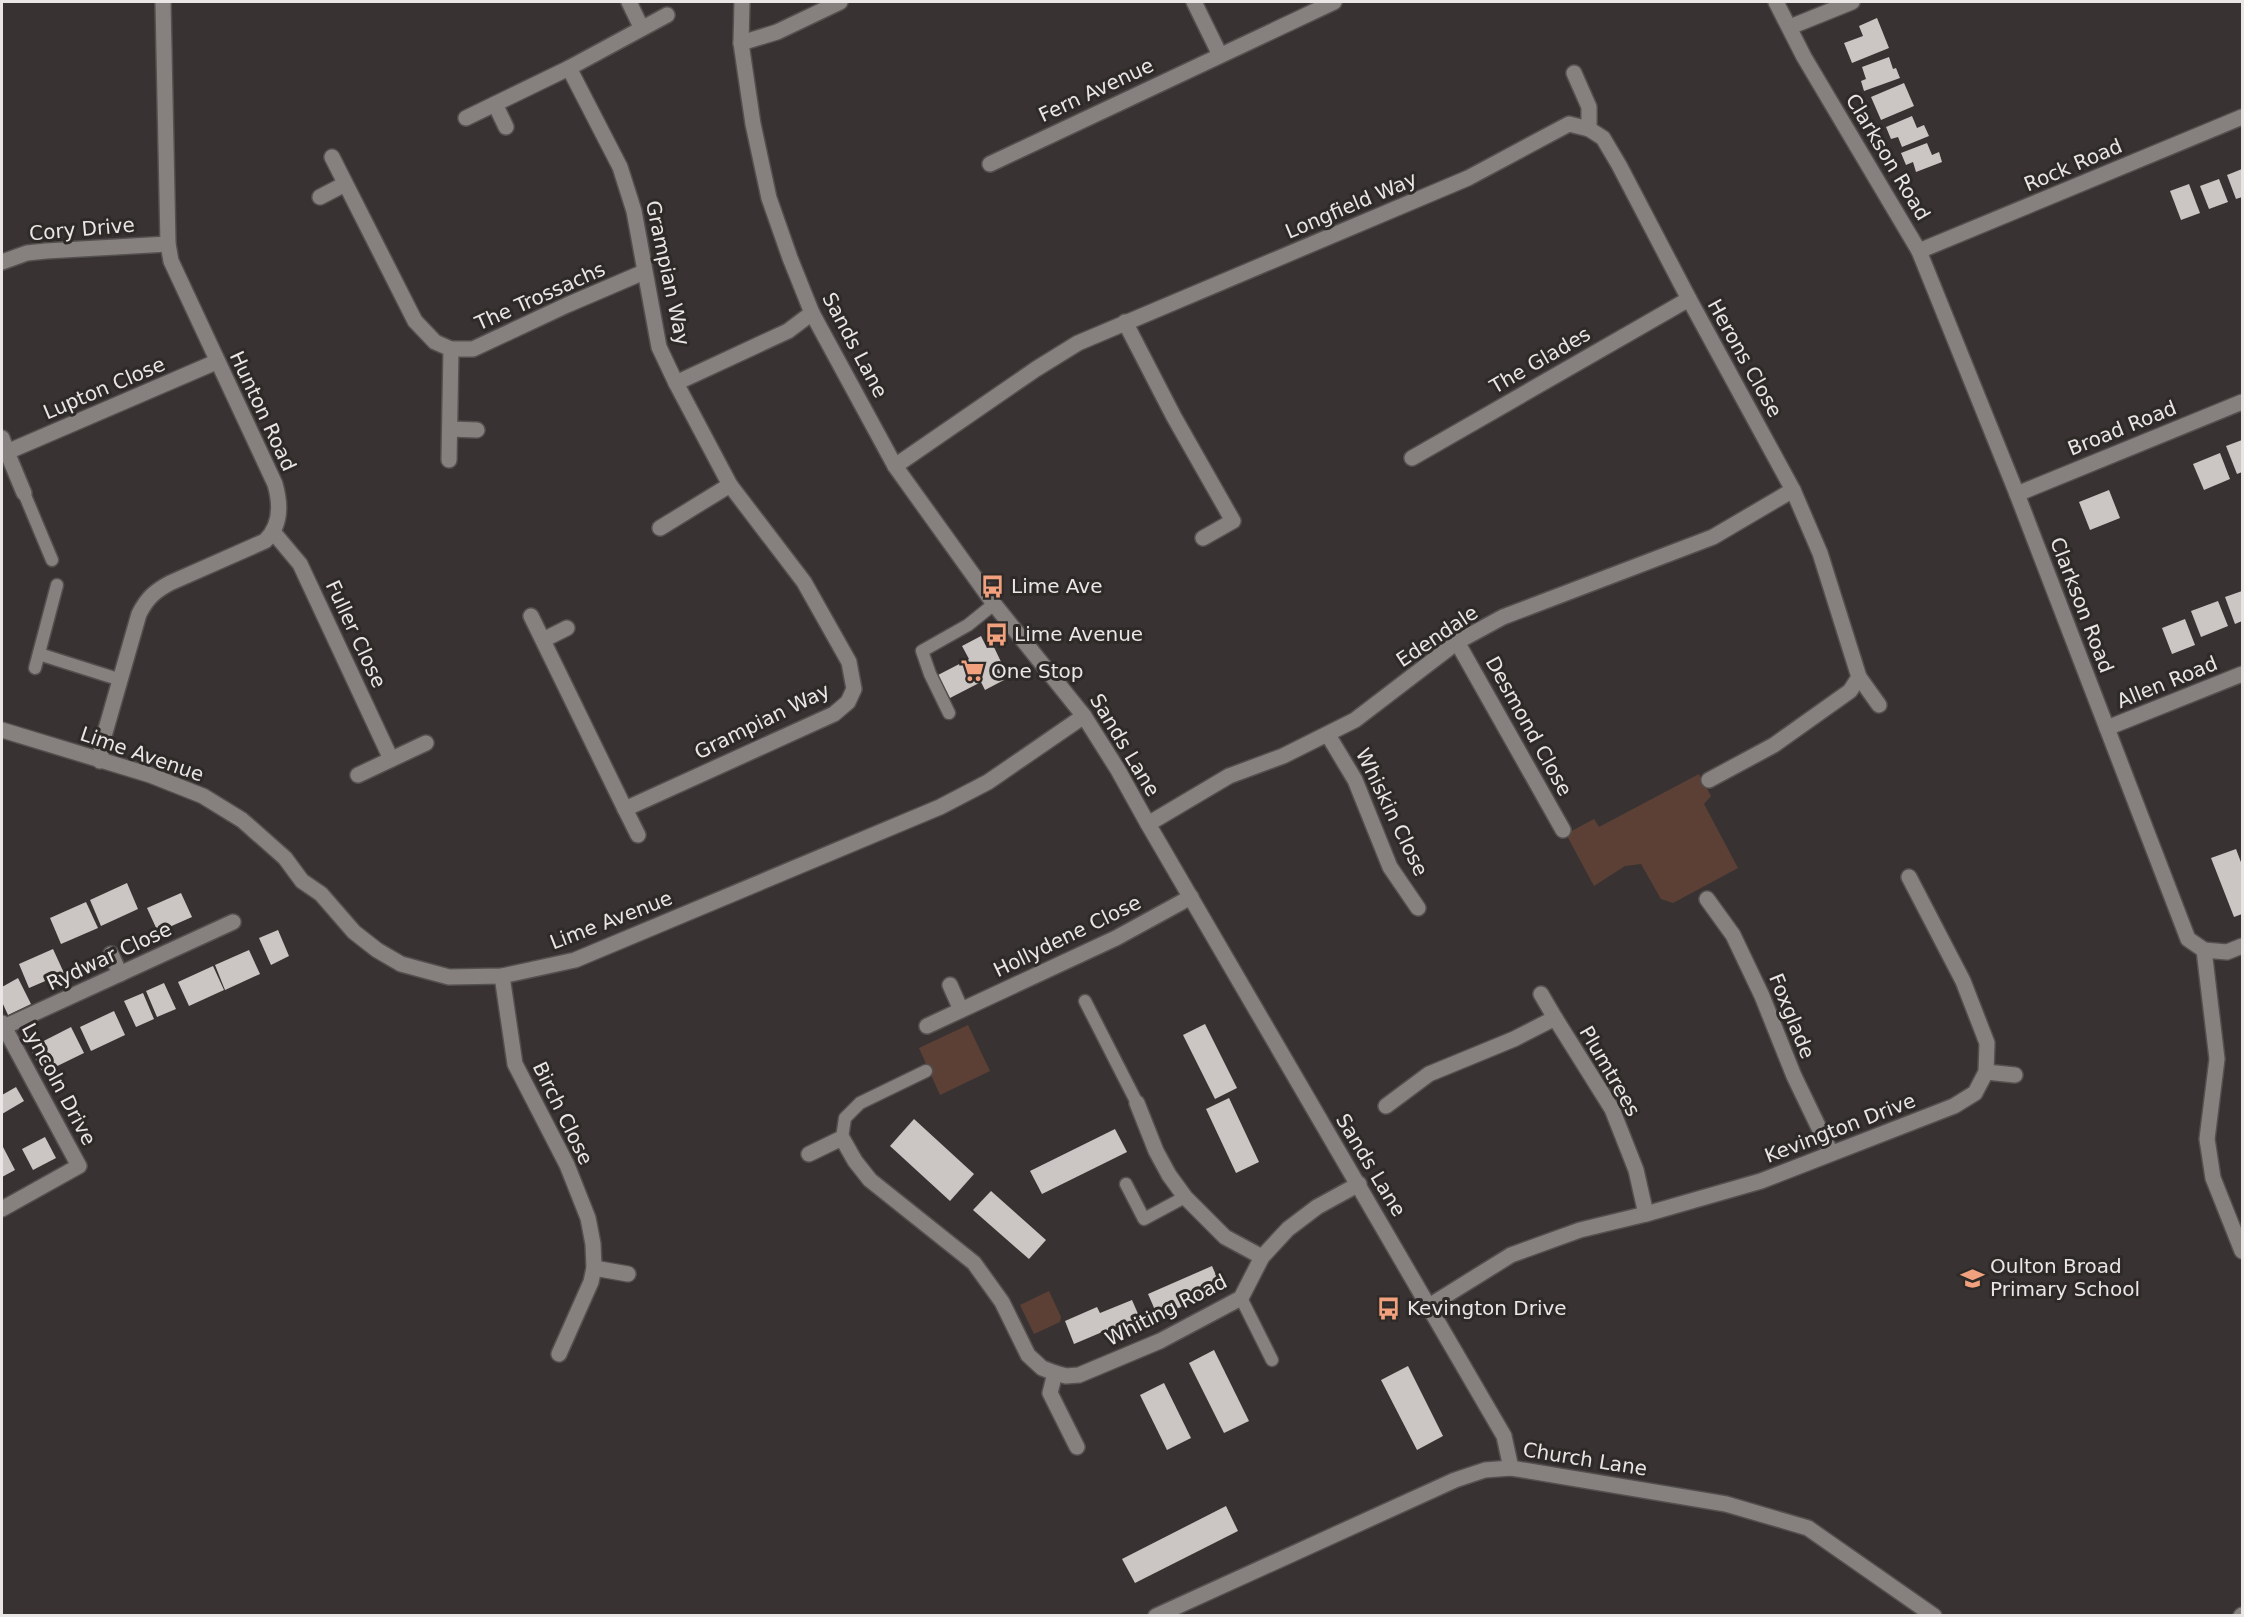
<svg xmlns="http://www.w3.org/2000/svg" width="2244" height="1617" viewBox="0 0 2244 1617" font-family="'DejaVu Sans',sans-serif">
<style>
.green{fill:#5c4035}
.building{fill:#cbc5c3}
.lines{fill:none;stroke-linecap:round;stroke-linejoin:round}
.lane-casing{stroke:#54504f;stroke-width:15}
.street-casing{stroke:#54504f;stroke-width:18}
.secondary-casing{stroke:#54504f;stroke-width:18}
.lane{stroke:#86817f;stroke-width:12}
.street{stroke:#86817f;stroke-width:15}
.secondary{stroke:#86817f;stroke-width:15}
.labels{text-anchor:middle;stroke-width:6;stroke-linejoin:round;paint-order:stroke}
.street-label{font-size:20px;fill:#e9e6e5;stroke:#2e2a28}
.poi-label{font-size:20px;fill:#e9e6e5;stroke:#2e2a28;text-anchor:start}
</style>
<rect width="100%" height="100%" fill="#383332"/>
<g class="green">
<path d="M1699,774L1711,796L1704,804L1738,868L1673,903L1661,899L1641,864L1625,866L1594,886L1566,834L1594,819L1599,827Z"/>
<path d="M968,1025L990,1071L940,1095L919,1048Z"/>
<path d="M1049,1291L1061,1317L1060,1322L1034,1334L1020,1305Z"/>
</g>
<g class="building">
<path d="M1877,18L1889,48L1852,63L1844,43L1863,36L1859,26Z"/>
<path d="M1889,57L1893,69L1896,68L1900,78L1864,91L1861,81L1866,79L1862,67Z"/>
<path d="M1904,83L1914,106L1881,120L1871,97Z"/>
<path d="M1912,116L1917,128L1924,125L1929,136L1902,147L1898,137L1891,139L1886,127Z"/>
<path d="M1927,143L1932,155L1939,152L1942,162L1916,172L1913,162L1906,165L1901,153Z"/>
<path d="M2242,169V197L2236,199L2227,175Z"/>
<path d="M2219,179L2228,202L2209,209L2200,186Z"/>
<path d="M2189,184L2200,213L2181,220L2170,191Z"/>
<path d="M2242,440V472L2237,474L2226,446Z"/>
<path d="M2220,453L2230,479L2204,490L2193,464Z"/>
<path d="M2109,490L2120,518L2090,530L2079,502Z"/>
<path d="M2242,591V621L2235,624L2225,597Z"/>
<path d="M2218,601L2228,626L2201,637L2191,611Z"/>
<path d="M2185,619L2195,645L2172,654L2162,628Z"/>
<path d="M981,636L987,648L993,645L1002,664L997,666L1004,680L985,690L981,682L950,698L938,675L969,659L962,646Z"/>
<path d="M2236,849L2242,865V914L2234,917L2211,858Z"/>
<path d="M127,883L138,909L101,926L90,900Z"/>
<path d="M181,893L192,917L158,932L147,908Z"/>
<path d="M86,902L98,928L61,944L50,918Z"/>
<path d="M278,930L289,956L271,965L259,938Z"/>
<path d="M53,949L64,973L29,988L19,964Z"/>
<path d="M249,950L260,974L225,990L215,965Z"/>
<path d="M213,966L224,990L189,1006L178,982Z"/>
<path d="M18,978L31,1004L8,1015L2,1002V987Z"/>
<path d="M164,983L176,1009L157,1017L146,991Z"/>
<path d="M143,993L154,1019L136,1027L124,1001Z"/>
<path d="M114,1011L125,1035L91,1051L80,1027Z"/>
<path d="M1205,1024L1237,1088L1215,1099L1183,1035Z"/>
<path d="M71,1027L84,1053L43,1073L30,1048Z"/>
<path d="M16,1087L24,1101L2,1114V1095Z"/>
<path d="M1229,1098L1259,1162L1236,1173L1206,1109Z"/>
<path d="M914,1119L974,1174L950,1201L890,1146Z"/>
<path d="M1115,1129L1127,1152L1042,1194L1030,1171Z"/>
<path d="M45,1137L56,1158L33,1170L22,1149Z"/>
<path d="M2,1145L15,1170L2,1177Z"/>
<path d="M991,1191L1046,1240L1029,1259L973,1210Z"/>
<path d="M1212,1266L1222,1289L1158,1317L1148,1294Z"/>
<path d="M1132,1300L1142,1323L1110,1336L1107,1330L1074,1344L1065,1321L1097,1307L1100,1313Z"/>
<path d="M1214,1350L1249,1421L1224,1433L1189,1363Z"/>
<path d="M1408,1366L1443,1436L1417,1450L1381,1380Z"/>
<path d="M1164,1383L1191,1438L1167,1450L1140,1395Z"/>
<path d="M1226,1506L1238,1531L1135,1583L1122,1559Z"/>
</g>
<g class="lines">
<defs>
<g id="lane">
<path d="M24,493L52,560"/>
<path d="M39,654L121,680"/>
<path d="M35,668L57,585"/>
<path d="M949,713L930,674L922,651L968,625L994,604"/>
<path d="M1085,1001L1137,1103"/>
<path d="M842,1138L845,1118L860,1103L926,1071"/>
<path d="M1126,1184L1144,1219L1185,1197"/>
<path d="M1241,1298L1272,1360"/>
</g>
<g id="street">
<path d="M629,2L641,27"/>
<path d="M1194,2L1220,55"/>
<path d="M1776,2L1804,57L1919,251L2017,494L2188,939L2204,950L2217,1059L2207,1139L2213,1178L2242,1251"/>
<path d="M1790,27L1852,2"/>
<path d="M741,43L777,32L840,2"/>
<path d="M1574,73L1589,107V129L1603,138L1619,165L1689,299L1793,490L1820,553L1859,677L1850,691L1774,745L1709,780"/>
<path d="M495,104L506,127"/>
<path d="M466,118L569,68L667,15"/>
<path d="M332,157L415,321L435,342L451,349H473L567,305L644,272"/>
<path d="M990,164L1334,2"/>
<path d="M320,197L345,184"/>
<path d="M1919,251L2242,117"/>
<path d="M2,262L27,253L46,251L168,244"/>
<path d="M1125,322L1174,417L1233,521L1203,538"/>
<path d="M676,383L788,331L812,313"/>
<path d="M450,429L477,430"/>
<path d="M2,438L7,452"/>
<path d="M1412,458L1689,299"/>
<path d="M449,460L451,349"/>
<path d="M895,466L1036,369L1078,343L1468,178L1569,124L1589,129"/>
<path d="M24,493L7,452L216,362"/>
<path d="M2017,494L2242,402"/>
<path d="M660,528L730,485"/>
<path d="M274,533L300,564L391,759"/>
<path d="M531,616L625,809L834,714L848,702L854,689L849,662L804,582L730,485L676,383L659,347L634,211L620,167L569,68"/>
<path d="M543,640L567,628"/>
<path d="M1457,642L1563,830"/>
<path d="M1859,677L1879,705"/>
<path d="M2107,728L2242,674"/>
<path d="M2,730L150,775L203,796L242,820L285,858L302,881L321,894L354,932L377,950L401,964L449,977L502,976L575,960L940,807L988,782L1084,716"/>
<path d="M1328,735L1355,780L1390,867L1418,908"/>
<path d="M100,761L102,743L139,614C147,598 155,591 170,583L265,541C281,526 281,505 275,484L171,261L168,244L163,2"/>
<path d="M358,775L426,743"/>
<path d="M625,809L638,835"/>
<path d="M1148,824L1229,776L1283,756L1355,720L1457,642L1503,617L1713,537L1793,490"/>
<path d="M1707,899L1733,935L1762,996L1794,1076L1831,1153"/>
<path d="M2204,950L2227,952L2242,946"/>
<path d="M111,954L120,974"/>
<path d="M502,976L515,1064L567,1165L588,1218L593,1244L594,1268L591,1282L559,1354"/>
<path d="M950,985L961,1010"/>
<path d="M1541,994L1555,1018"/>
<path d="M2,1023L79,1166L2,1209"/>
<path d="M927,1026L1116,938L1191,897"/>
<path d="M4,1027L233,922"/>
<path d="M1986,1072L2015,1075"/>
<path d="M1137,1103L1156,1151L1169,1175L1185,1197L1225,1237L1262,1257"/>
<path d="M1386,1106L1429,1074L1514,1039L1555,1018L1612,1109L1636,1170L1646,1214"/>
<path d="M809,1154L842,1138L855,1161L870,1180L974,1263L1002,1302L1028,1355L1042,1368L1055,1373L1050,1393L1077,1447"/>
<path d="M594,1268L628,1274"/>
<path d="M1429,1306L1511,1255L1580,1230L1646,1214L1761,1181L1954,1106L1975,1093L1986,1072L1987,1043L1963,981L1909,877"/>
<path d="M1055,1373L1066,1376L1079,1375L1160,1341L1241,1298L1262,1257L1288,1229L1317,1207L1359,1184"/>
</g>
<g id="secondary">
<path d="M742,2L741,43L753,124L769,198L790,258L812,313L895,466L994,604L1084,716L1118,770L1148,824L1504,1436L1511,1468"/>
<path d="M1156,1616L1455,1480L1485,1470L1511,1468L1726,1504L1808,1528L1934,1616"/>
<path d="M2241,1616L2242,1615"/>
</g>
</defs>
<use href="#lane" class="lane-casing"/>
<use href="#street" class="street-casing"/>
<use href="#secondary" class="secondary-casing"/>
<use href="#lane" class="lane"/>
<use href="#street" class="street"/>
<use href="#secondary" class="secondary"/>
</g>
<defs>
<symbol id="bus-bare" viewBox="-9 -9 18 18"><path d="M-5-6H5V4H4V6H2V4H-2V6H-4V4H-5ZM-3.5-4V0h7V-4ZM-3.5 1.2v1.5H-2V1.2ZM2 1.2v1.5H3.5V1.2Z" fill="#f2a17e" stroke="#2e2a28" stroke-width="2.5" paint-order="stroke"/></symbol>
<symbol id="supermarket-bare" viewBox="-9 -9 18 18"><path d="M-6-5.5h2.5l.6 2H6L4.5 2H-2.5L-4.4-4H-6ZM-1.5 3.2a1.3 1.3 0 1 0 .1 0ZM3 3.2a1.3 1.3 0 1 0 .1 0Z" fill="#f2a17e" stroke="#2e2a28" stroke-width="2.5" paint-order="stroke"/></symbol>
<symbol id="school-bare" viewBox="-9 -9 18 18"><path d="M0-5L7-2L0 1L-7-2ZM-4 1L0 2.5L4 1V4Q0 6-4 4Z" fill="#f2a17e" stroke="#2e2a28" stroke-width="2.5" paint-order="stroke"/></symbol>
</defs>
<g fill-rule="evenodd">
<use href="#bus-bare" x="976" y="570" width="33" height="33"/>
<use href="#bus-bare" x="980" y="618" width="33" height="33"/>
<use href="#supermarket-bare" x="956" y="654" width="33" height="33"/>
<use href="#school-bare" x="1956" y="1262" width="33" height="33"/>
<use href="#bus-bare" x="1372" y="1292" width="33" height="33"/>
</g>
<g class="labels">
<g class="street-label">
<text transform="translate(1096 90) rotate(-25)" y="7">Fern Avenue</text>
<text transform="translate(1888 157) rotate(59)" y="7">Clarkson Road</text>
<text transform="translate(2073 165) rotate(-23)" y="7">Rock Road</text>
<text transform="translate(1351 205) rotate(-23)" y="7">Longfield Way</text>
<text transform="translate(82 229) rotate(-5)" y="7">Cory Drive</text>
<text transform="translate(668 273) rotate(78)" y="7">Grampian Way</text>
<text transform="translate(540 296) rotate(-24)" y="7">The Trossachs</text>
<text transform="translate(855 345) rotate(62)" y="7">Sands Lane</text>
<text transform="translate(1745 358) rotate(61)" y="7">Herons Close</text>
<text transform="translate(1540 360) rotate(-30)" y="7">The Glades</text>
<text transform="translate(104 388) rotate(-23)" y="7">Lupton Close</text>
<text transform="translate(263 411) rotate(65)" y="7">Hunton Road</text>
<text transform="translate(2122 428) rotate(-22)" y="7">Broad Road</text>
<text transform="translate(2082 605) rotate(69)" y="7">Clarkson Road</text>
<text transform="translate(356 634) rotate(65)" y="7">Fuller Close</text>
<text transform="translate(1437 636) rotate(-34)" y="7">Edendale</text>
<text transform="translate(2167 682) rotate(-22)" y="7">Allen Road</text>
<text transform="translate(762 721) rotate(-26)" y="7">Grampian Way</text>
<text transform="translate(1529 726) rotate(61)" y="7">Desmond Close</text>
<text transform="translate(1125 745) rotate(59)" y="7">Sands Lane</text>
<text transform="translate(142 754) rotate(19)" y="7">Lime Avenue</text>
<text transform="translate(1392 812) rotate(64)" y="7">Whiskin Close</text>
<text transform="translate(611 920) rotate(-21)" y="7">Lime Avenue</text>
<text transform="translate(1067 936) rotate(-26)" y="7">Hollydene Close</text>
<text transform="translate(109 956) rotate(-25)" y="7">Rydwar Close</text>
<text transform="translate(1792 1016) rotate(68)" y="7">Foxglade</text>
<text transform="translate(1610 1071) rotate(60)" y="7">Plumtrees</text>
<text transform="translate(59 1084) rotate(62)" y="7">Lyncoln Drive</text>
<text transform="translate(563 1113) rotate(64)" y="7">Birch Close</text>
<text transform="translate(1840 1128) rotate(-21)" y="7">Kevington Drive</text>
<text transform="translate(1371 1165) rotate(59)" y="7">Sands Lane</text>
<text transform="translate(1166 1310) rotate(-27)" y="7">Whiting Road</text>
<text transform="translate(1585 1459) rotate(9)" y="7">Church Lane</text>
</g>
<g class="poi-label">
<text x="1011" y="593">Lime Ave</text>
<text x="1014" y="641">Lime Avenue</text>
<text x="991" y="678">One Stop</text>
<text x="1990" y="1273">Oulton Broad<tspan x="1990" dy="23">Primary School</tspan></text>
<text x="1407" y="1315">Kevington Drive</text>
</g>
</g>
<rect width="2244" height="1617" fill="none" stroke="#e9e6e5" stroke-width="6"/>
</svg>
